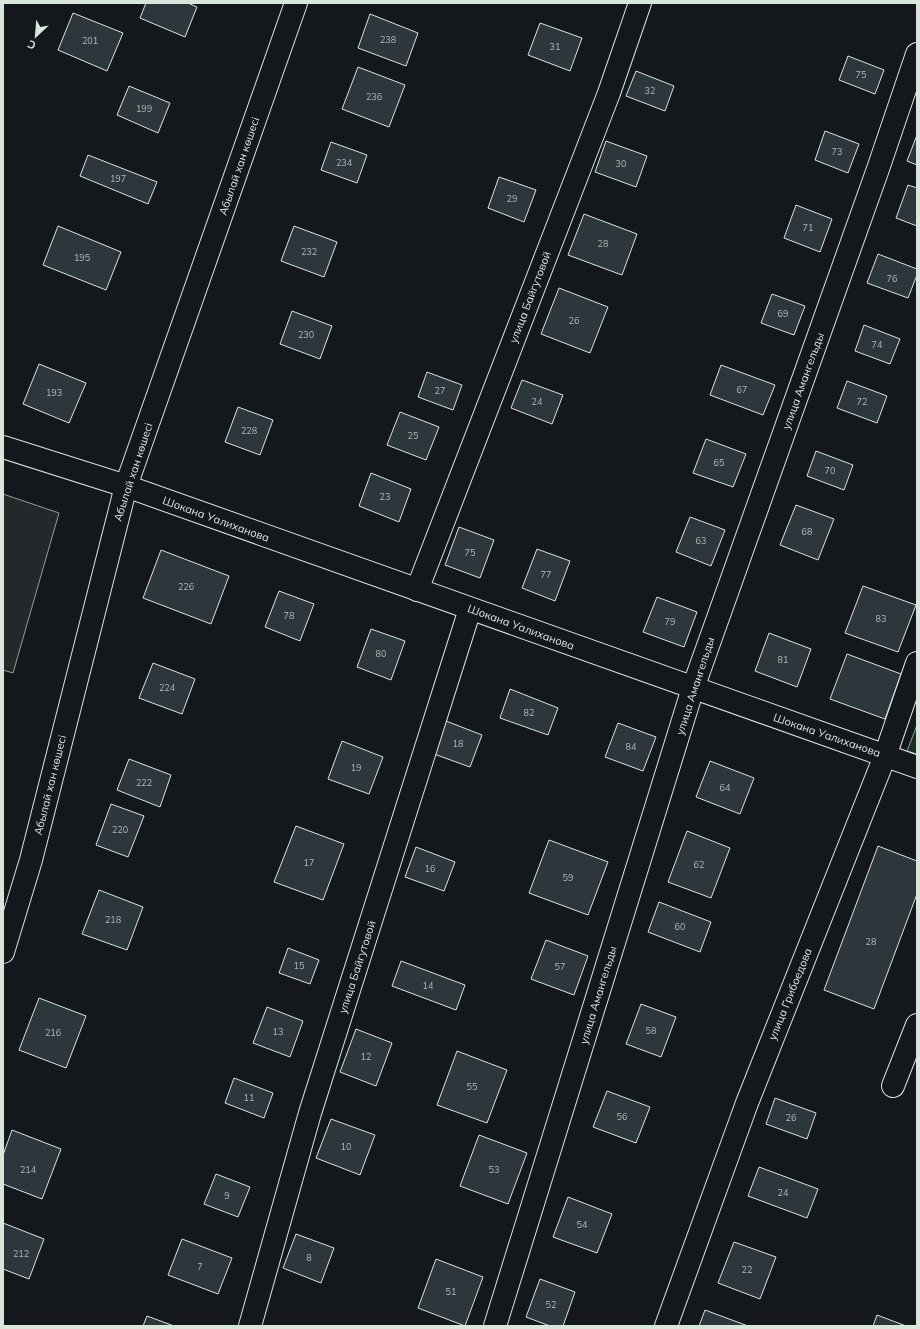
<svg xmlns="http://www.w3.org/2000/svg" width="920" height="1329" viewBox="0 0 920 1329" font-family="Mulish,sans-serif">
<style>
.green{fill:#1a2d24;stroke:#939e99}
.parking{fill:#24282b;stroke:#939e99}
.building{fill:#2c363c;stroke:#d8e6dc}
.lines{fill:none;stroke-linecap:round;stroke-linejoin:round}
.minor-casing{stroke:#d8e6dc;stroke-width:24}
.major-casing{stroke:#d8e6dc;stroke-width:24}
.minor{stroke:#14181c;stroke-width:22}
.major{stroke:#14181c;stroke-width:22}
.labels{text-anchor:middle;stroke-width:3;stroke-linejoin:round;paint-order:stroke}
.number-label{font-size:9px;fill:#adbab4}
.street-label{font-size:11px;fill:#d8e6dc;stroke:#14181c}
</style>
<rect width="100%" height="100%" fill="#14181c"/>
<path class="green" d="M917,725V754L907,751Z"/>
<path class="parking" d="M3,494L59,513L13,673L3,670Z"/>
<g class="building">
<path d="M146,3H188L197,7L185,37L140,18Z"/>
<path d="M73,13L123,33L107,71L58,50Z"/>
<path d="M370,14L418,33L406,66L358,48Z"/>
<path d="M540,23L582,38L570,71L528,55Z"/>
<path d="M848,56L884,70L875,94L839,80Z"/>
<path d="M358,67L405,85L389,127L342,109Z"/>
<path d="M636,71L674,86L665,111L626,96Z"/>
<path d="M129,86L170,103L158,133L117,115Z"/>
<path d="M825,131L859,144L848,173L815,160Z"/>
<path d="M917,135V165L907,161Z"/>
<path d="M606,141L647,156L636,187L595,172Z"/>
<path d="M331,142L367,155L357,183L321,170Z"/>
<path d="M88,155L157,182L148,204L80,176Z"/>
<path d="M499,177L536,190L524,222L488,208Z"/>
<path d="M908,185L917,188V226L896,218Z"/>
<path d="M796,205L832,219L820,252L784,238Z"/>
<path d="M584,214L637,234L622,275L568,255Z"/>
<path d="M58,226L121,252L106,290L43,265Z"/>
<path d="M294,226L337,242L324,277L281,261Z"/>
<path d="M878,254L917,269V275L908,298L867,283Z"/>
<path d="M559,288L608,307L590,353L541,334Z"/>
<path d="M772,294L805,306L794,335L761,323Z"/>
<path d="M292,311L332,326L320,359L280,344Z"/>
<path d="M864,325L900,339L890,364L855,351Z"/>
<path d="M39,364L86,383L69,423L23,404Z"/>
<path d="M721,365L775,385L763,415L710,395Z"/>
<path d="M427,372L462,385L453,410L418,397Z"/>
<path d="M522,380L563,395L552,424L511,408Z"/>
<path d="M847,381L887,396L877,423L837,408Z"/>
<path d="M238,407L273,420L260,455L225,442Z"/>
<path d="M400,412L439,427L426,460L387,445Z"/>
<path d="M706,439L746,454L733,487L693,473Z"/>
<path d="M816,451L853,465L844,490L807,476Z"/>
<path d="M371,473L411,489L399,522L359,506Z"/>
<path d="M796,505L834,519L818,560L780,545Z"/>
<path d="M690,517L725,530L711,566L676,552Z"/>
<path d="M459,527L494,540L480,578L445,565Z"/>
<path d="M537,549L570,561L555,601L522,588Z"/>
<path d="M161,550L229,576L211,624L143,598Z"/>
<path d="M863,586L916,605L898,652L845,633Z"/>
<path d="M279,591L314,604L300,641L265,627Z"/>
<path d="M657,597L697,612L684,647L643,632Z"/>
<path d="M371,629L405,641L391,680L357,667Z"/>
<path d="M769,633L811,649L797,687L755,671Z"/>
<path d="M847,654L901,674L885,719L830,699Z"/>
<path d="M153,663L195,679L182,714L139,698Z"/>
<path d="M510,689L558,708L548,735L500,718Z"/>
<path d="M446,721L482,735L470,767L434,754Z"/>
<path d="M618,723L656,737L643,771L605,757Z"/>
<path d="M342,741L383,757L369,794L328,779Z"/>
<path d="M129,759L171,775L160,807L117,790Z"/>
<path d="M710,761L754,778L740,814L696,797Z"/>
<path d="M111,804L144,816L128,857L96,845Z"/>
<path d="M296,826L344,844L323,900L274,882Z"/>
<path d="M687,831L730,848L711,898L668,882Z"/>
<path d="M549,840L608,862L588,915L529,893Z"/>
<path d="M878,846L917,861V894L874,1009L824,990Z"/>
<path d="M416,847L455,862L444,891L405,877Z"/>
<path d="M99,890L143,907L127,950L82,934Z"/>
<path d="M659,902L711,922L700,952L648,932Z"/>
<path d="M546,940L588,956L574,995L531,979Z"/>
<path d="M288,948L319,960L310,984L279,973Z"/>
<path d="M401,961L465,985L456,1010L392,986Z"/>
<path d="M39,998L86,1016L66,1068L19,1050Z"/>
<path d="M641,1004L676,1017L661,1057L626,1044Z"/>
<path d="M267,1007L303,1021L290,1057L253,1043Z"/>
<path d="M356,1029L392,1043L376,1086L340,1072Z"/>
<path d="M457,1051L507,1070L487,1123L437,1105Z"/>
<path d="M234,1078L273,1093L264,1118L225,1103Z"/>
<path d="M607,1091L650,1107L636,1143L593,1127Z"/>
<path d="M775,1098L816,1113L807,1139L766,1124Z"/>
<path d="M331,1119L375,1135L360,1175L316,1158Z"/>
<path d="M12,1130L61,1149L42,1199L3,1184V1155Z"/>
<path d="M479,1135L527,1153L508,1204L460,1186Z"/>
<path d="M759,1167L818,1189L807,1218L748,1196Z"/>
<path d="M216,1174L250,1187L238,1217L204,1204Z"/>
<path d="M568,1197L612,1214L597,1253L553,1237Z"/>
<path d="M3,1223L44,1239L29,1279L3,1269Z"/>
<path d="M296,1234L334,1248L321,1283L283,1268Z"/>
<path d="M182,1239L232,1258L218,1294L168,1275Z"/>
<path d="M734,1242L776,1257L760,1299L718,1283Z"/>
<path d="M436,1259L483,1277L465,1326L418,1308Z"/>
<path d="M540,1279L575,1292L563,1326H550L526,1317Z"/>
<path d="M705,1310L748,1326H699Z"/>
<path d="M877,1315L906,1326H873Z"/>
<path d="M147,1316L174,1326H143Z"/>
</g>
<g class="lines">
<defs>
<g id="minor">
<path d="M3,447L126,486L917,767"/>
<path d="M417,590L609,93L640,3"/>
<path d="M893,1086L917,1025"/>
<path d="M250,1326L310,1113L470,609"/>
<path d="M495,1326L693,688L878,169L917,54"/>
<path d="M666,1326L747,1103L885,756L917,663"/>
</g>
<path id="major" d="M3,952L31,860L126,486L296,3"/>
</defs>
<use href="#minor" class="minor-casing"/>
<use href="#major" class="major-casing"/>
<use href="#minor" class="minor"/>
<use href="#major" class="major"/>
</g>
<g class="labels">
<g class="number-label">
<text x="388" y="43">238</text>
<text x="90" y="44">201</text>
<text x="555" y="50">31</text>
<text x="861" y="78">75</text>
<text x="650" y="94">32</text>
<text x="374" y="100">236</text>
<text x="144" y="112">199</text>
<text x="837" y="155">73</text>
<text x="344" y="166">234</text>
<text x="621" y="167">30</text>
<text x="118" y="182">197</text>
<text x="512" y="202">29</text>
<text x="808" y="231">71</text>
<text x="603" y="247">28</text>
<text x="309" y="255">232</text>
<text x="82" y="261">195</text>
<text x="892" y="282">76</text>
<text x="783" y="317">69</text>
<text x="574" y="324">26</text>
<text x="306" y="338">230</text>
<text x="877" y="348">74</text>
<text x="742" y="393">67</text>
<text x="440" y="394">27</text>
<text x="54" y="396">193</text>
<text x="537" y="405">24</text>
<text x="862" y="405">72</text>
<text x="249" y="434">228</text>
<text x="413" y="439">25</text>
<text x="719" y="466">65</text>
<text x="830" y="474">70</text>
<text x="385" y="500">23</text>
<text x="807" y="535">68</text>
<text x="701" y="544">63</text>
<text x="470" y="556">75</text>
<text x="546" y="578">77</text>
<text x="186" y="590">226</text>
<text x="289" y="619">78</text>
<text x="881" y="622">83</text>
<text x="670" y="625">79</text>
<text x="381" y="657">80</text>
<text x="783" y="663">81</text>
<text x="167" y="691">224</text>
<text x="529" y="716">82</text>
<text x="458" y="747">18</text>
<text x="631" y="750">84</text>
<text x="356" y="771">19</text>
<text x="144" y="786">222</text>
<text x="725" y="791">64</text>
<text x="120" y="833">220</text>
<text x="309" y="866">17</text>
<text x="699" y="868">62</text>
<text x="430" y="872">16</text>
<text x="568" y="881">59</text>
<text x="113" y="923">218</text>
<text x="680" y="930">60</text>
<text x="871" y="945">28</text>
<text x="299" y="969">15</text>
<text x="560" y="970">57</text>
<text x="428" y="989">14</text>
<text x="651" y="1034">58</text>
<text x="278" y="1035">13</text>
<text x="53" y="1036">216</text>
<text x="366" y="1060">12</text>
<text x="472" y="1090">55</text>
<text x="249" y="1101">11</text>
<text x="622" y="1120">56</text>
<text x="791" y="1121">26</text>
<text x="346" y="1150">10</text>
<text x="28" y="1173">214</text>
<text x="494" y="1173">53</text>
<text x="783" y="1196">24</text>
<text x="227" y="1199">9</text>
<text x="582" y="1228">54</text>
<text x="21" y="1257">212</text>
<text x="309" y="1261">8</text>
<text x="200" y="1270">7</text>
<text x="747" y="1273">22</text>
<text x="451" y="1295">51</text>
<text x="551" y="1308">52</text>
</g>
<g class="street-label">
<text transform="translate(239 166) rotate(-71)" y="4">Абылай хан көшесі</text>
<text transform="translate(530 297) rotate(-69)" y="4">улица Байгутовой</text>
<text transform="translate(803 381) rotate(-70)" y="4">улица Амангельды</text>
<text transform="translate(133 472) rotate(-72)" y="4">Абылай хан көшесі</text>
<text transform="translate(216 519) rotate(20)" y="4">Шокана Уалиханова</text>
<text transform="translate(521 627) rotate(20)" y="4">Шокана Уалиханова</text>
<text transform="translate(695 686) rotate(-72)" y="4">улица Амангельды</text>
<text transform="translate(827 735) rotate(19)" y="4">Шокана Уалиханова</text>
<text transform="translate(50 785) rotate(-76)" y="4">Абылай хан көшесі</text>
<text transform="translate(357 967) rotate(-72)" y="4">улица Байгутовой</text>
<text transform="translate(790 994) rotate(-68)" y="4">улица Грибоедова</text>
<text transform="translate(598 995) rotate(-73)" y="4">улица Амангельды</text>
</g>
</g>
<rect width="920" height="1329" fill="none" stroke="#d8e6dc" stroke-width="8"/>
<g transform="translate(36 36) rotate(206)" stroke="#14181c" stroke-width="3" paint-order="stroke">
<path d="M0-3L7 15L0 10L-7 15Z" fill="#d8e6dc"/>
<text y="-6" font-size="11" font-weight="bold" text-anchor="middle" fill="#d8e6dc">С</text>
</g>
</svg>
